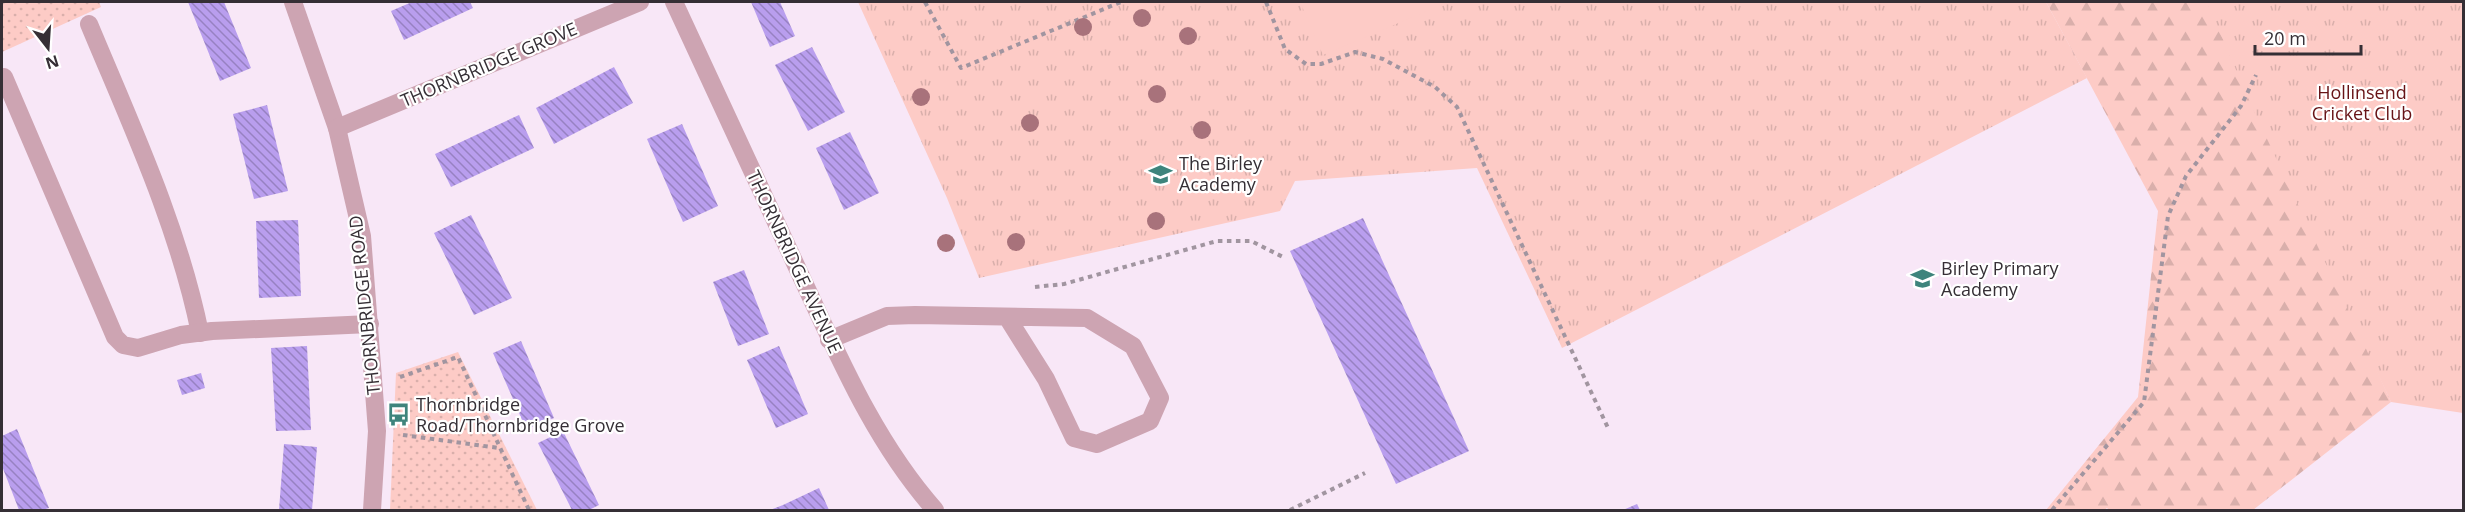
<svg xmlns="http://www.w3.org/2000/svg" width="2465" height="512" viewBox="0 0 2465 512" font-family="'Open Sans',sans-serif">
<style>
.grass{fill:url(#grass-dots)}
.forest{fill:url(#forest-firs)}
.park{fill:url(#park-tufts)}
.pitch{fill:#fdcbc6}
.building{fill:url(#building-back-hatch)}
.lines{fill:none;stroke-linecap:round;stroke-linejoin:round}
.path{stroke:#a195a0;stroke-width:4;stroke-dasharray:4.5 4.5;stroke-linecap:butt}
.minor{stroke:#cda4b2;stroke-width:18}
.tree{fill:#a8727b}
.labels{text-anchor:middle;stroke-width:4.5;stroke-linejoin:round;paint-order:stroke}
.street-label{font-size:18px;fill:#352f35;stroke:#fff}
.park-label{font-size:18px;fill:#671316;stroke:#fff}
.poi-label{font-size:18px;fill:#352f35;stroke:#fff;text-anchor:start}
</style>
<defs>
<pattern id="grass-dots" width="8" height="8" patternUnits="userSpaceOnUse" patternTransform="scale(1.5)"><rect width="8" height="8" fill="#fdcbc6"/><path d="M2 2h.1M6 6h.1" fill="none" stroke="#d9afab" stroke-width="1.8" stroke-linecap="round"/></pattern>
<pattern id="forest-firs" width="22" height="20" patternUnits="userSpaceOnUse" patternTransform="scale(1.5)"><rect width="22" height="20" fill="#fdcbc6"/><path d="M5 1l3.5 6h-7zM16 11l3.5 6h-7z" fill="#d9afab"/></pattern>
<pattern id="park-tufts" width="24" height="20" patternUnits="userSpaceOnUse" patternTransform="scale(1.5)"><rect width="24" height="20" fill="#fdcbc6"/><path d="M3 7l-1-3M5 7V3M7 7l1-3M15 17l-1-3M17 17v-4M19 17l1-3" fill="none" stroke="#d9afab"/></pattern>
<pattern id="building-back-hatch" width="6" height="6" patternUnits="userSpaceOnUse" patternTransform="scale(1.5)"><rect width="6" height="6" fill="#b99eee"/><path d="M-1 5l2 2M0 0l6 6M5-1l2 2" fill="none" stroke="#9781c2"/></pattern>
</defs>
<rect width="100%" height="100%" fill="#f8e7f7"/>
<g class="grass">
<path d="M2,2H99L101,7L2,52Z"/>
<path d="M458,352L537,510H390L396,373Z"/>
</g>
<path class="forest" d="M2046,2H2212L2391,402L2253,510H2109L2107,508L2104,510H2046L2138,397L2158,211Z"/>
<g class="park">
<path d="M858,2H2046L2087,78L1562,348L1477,168L1295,181L1280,211L979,278L947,198Z"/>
<path d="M2207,2H2463V413L2391,402L2252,107Z"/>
</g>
<path class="pitch" d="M1300,2H1448L1323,55Z"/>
<g class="building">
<path d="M188,2H224L251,68L220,81Z"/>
<path d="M412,2H470L473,8L404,40L391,11Z"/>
<path d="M751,2H780L795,36L770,47Z"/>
<path d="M812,47L845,112L808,131L775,65Z"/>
<path d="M614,67L633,103L554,144L536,108Z"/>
<path d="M267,105L288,191L254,199L233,114Z"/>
<path d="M519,115L534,148L451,187L435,154Z"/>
<path d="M682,124L718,206L683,222L647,139Z"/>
<path d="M850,132L879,193L844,210L816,148Z"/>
<path d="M471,215L512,298L474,315L434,233Z"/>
<path d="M1363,218L1469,451L1396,484L1290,251Z"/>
<path d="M298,220L301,296L259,298L256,221Z"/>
<path d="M744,270L769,334L738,346L713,282Z"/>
<path d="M521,341L554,418L526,429L493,353Z"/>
<path d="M307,346L311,430L276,431L271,348Z"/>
<path d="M779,346L808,414L776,428L747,360Z"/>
<path d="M201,373L205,388L182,395L177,380Z"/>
<path d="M17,429L49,508L42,510H19L2,466V436Z"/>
<path d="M563,431L599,505L589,510H572L538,443Z"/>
<path d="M284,444L317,447L312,510H279Z"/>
<path d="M819,488L829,510H770L783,505Z"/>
<path d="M1637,504L1640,510H1623Z"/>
</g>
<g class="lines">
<g class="path">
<path d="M925,2L961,68L1121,2"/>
<path d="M1266,2L1285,49L1306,64H1321L1355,52L1383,59L1435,87L1457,107L1609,430"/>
<path d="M1035,287L1064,284L1217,241H1251L1283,257"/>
<path d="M400,377L458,357L529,510"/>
<path d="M403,435L499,448"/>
<path d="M1290,510L1365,473"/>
<path d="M2052,510L2144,402L2168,216L2186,176L2241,106L2256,75"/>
</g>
<g class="minor">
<path d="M293,2L337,128L362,236L377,431L372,510"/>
<path d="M674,2C716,92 758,183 800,274C839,357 874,441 935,510"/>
<path d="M89,24C131,125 178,225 200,333"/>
<path d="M4,77L115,337L123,345L138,348L181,335L212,331L370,324"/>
<path d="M337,128L640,2"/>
<path d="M829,340L887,316L915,315L1087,318L1133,346L1160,398L1150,421L1097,444L1074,438L1046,379L1007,317"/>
</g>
</g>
<g class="tree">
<circle cx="1142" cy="18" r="9"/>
<circle cx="1083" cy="27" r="9"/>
<circle cx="1188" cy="36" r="9"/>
<circle cx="1157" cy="94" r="9"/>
<circle cx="921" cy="97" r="9"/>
<circle cx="1030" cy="123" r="9"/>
<circle cx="1202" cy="130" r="9"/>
<circle cx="1156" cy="221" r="9"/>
<circle cx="1016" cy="242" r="9"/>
<circle cx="946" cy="243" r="9"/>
</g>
<defs>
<symbol id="school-bare" viewBox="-9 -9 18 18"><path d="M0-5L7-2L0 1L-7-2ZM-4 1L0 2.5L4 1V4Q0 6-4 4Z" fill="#3e847c" stroke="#fff" stroke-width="2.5" paint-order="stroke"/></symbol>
<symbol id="bus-bare" viewBox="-9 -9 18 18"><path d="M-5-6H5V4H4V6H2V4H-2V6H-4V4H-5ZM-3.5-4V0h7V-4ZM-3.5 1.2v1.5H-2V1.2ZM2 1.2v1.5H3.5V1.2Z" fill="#3e847c" stroke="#fff" stroke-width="2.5" paint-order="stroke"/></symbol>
</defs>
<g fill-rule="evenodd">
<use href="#school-bare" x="1144" y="158" width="33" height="33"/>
<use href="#school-bare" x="1906" y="262" width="33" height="33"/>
<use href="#bus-bare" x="382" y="398" width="33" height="33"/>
</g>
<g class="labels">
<g class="street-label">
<text transform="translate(489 65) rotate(-23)" y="6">THORNBRIDGE GROVE</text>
<text transform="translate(794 262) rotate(65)" y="6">THORNBRIDGE AVENUE</text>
<text transform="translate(365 305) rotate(-96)" y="6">THORNBRIDGE ROAD</text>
</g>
<g class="park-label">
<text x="2362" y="99">Hollinsend<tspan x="2362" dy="21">Cricket Club</tspan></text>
</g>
<g class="poi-label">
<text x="1179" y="170">The Birley<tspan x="1179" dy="21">Academy</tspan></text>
<text x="1941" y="275">Birley Primary<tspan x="1941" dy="21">Academy</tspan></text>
<text x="416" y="411">Thornbridge<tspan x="416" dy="21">Road/Thornbridge Grove</tspan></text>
</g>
</g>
<rect width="2465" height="512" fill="none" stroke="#352f35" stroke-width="6"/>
<g transform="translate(48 48) rotate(163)" stroke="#ffffff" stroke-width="4.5" paint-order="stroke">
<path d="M0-4.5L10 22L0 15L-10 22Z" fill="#352f35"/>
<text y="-9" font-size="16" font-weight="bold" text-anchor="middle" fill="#352f35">N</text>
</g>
<path d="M2255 45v9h106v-9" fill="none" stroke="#352f35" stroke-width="3"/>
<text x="2264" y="45" font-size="18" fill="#352f35" stroke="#ffffff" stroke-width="4.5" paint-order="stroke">20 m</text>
</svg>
